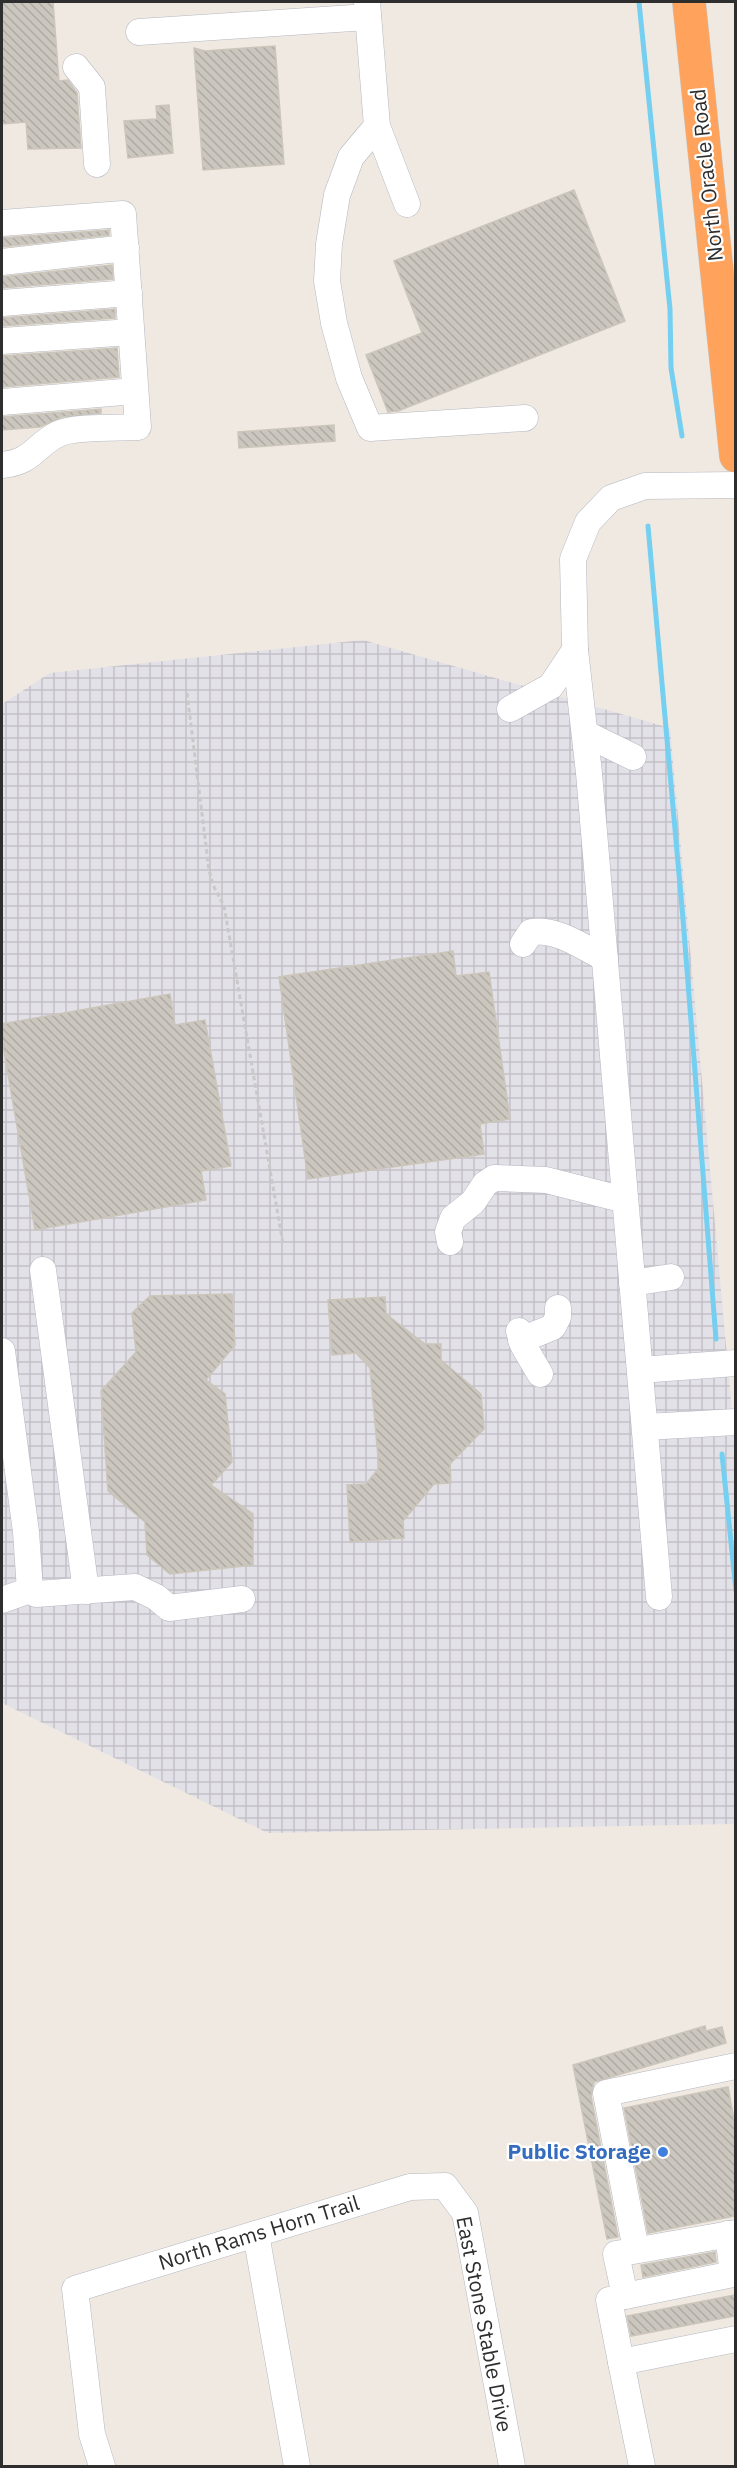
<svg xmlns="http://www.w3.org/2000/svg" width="737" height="2468" viewBox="0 0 737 2468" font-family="'IBM Plex Sans',sans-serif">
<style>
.industrial{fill:url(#industrial-grid)}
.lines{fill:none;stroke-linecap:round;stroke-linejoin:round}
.stream{stroke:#75cff0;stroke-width:5}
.building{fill:url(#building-back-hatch);stroke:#cbc5ba;stroke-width:1.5}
.minor-casing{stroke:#b4b7c1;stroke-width:27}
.highway-casing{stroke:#c9c9c9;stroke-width:34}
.path{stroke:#c9c9c9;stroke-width:3;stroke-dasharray:4.5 3;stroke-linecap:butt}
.minor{stroke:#fff;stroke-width:26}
.highway{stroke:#ffa35c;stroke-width:33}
.shop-dot{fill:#3f7fe0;stroke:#fff;stroke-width:2}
.labels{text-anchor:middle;stroke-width:4.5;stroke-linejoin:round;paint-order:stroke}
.street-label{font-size:21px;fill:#2e2e2e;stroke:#fff}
.shop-label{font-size:21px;font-weight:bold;fill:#366cbe;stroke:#fff;text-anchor:end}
</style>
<defs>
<pattern id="industrial-grid" width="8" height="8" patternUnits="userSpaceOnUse" patternTransform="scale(1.5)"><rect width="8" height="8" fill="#e3e1e8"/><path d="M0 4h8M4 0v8" fill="none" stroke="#c3c1c7"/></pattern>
<pattern id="building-back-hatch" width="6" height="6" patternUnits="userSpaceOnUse" patternTransform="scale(1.5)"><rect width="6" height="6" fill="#cbc7bf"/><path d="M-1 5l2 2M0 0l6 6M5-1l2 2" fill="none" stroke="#afaba4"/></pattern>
</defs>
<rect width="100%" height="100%" fill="#efe9e1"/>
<path class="industrial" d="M363,640L670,728L735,1445V1824L268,1833L2,1703V704L50,673Z"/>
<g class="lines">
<g class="stream">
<path d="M639,2L670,309L671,368L682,436"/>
<path d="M648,526L683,919L716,1339"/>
<path d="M722,1454L736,1591"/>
</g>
</g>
<g class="building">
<path d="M2,2H53L59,81L68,80L77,93L81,148L28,149L26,122L2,124Z"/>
<path d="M275,46L284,164L203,170L194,48L205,51Z"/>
<path d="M169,105L173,153L128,158L124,121L157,119L156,106Z"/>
<path d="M574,190L625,321L398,411L388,412L366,355L422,333L394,261Z"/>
<path d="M109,230V235L2,247V238Z"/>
<path d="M112,265L113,279L2,288V277Z"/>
<path d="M115,309V318L2,326V318Z"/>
<path d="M117,348L119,377L2,387V356Z"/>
<path d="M101,409V413L62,417L40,427L2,430V417Z"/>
<path d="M334,425L335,441L239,448L238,432Z"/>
<path d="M453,951L456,976L489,972L510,1119L480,1124L484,1154L308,1179L279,977Z"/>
<path d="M170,994L175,1025L205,1020L231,1166L201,1171L206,1200L35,1230L2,1040V1024Z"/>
<path d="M232,1294L235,1345L206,1380L225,1394L232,1462L211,1485L253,1514V1565L170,1574L147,1555L145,1522L108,1491L101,1391L136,1352L132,1313L150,1296Z"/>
<path d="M385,1297L386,1314L425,1344H441V1360L481,1394L484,1429L450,1464L451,1483L434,1484L403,1521L404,1538L350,1542L347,1485L366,1484L379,1468L370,1368L356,1353L332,1355L328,1300Z"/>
<path d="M705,2026L706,2031L722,2027L726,2043L594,2082L591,2096L618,2237L607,2239L573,2065Z"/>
<path d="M728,2087L735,2125V2216L648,2233L624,2108Z"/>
<path d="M715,2252L716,2262L643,2277L641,2265Z"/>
<path d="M735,2295V2316L631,2336L627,2316Z"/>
</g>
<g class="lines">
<defs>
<g id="minor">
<path d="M367,2L377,126L407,204"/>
<path d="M139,32L368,17"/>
<path d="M76,67L92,87L97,164"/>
<path d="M377,126L351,157L337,195L329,244L327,281L334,323L349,378L370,428L525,418"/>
<path d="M2,223L123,214L138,427C119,428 74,426 58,434C34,446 33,462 2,465"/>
<path d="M2,262L126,248"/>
<path d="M2,303L129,293"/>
<path d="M2,341L131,332"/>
<path d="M2,402L135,391"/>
<path d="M510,709L551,686L575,650"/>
<path d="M586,734L633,757"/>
<path d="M523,944L531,932C557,928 582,947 605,958"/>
<path d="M450,1242L448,1232L453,1218L473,1202L485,1184L494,1178L546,1180L625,1200"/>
<path d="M43,1270L86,1591"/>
<path d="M632,1283L671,1277"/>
<path d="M519,1331L523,1345L540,1374"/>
<path d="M521,1340L553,1327L558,1317V1308"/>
<path d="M2,1351L26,1532L30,1590L36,1594L135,1587L156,1597L169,1608L242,1599"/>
<path d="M640,1370L736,1363"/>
<path d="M645,1427L736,1422"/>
<path d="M659,1597L589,773L575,650L573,559L588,522L611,498L645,486L736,485"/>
<path d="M2,1600L30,1590"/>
<path d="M256,2234L297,2466"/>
<path d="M636,2250L606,2093L736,2066"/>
<path d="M625,2296L733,2274L728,2234"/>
<path d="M621,2362L609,2300L625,2296L616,2254L736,2233"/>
<path d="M102,2466L92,2434L75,2289L410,2187L445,2186L465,2213L512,2466"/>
<path d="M642,2466L621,2362L736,2339"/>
</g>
<path id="highway" d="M689,2L736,456"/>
</defs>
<use href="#minor" class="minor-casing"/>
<use href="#highway" class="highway-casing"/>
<path class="path" d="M187,693L209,870L213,885L224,906L283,1244"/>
<use href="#minor" class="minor"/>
<use href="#highway" class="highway"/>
</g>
<circle class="shop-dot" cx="663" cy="2152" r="6"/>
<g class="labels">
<g class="street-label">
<text transform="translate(707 175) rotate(-96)" y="7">North Oracle Road</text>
<text transform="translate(259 2233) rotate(-17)" y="7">North Rams Horn Trail</text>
<text transform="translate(484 2324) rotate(79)" y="7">East Stone Stable Drive</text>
</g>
<g class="shop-label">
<text x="651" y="2159">Public Storage</text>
</g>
</g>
<rect width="737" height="2468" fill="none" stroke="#2e2e2e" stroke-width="6"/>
</svg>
